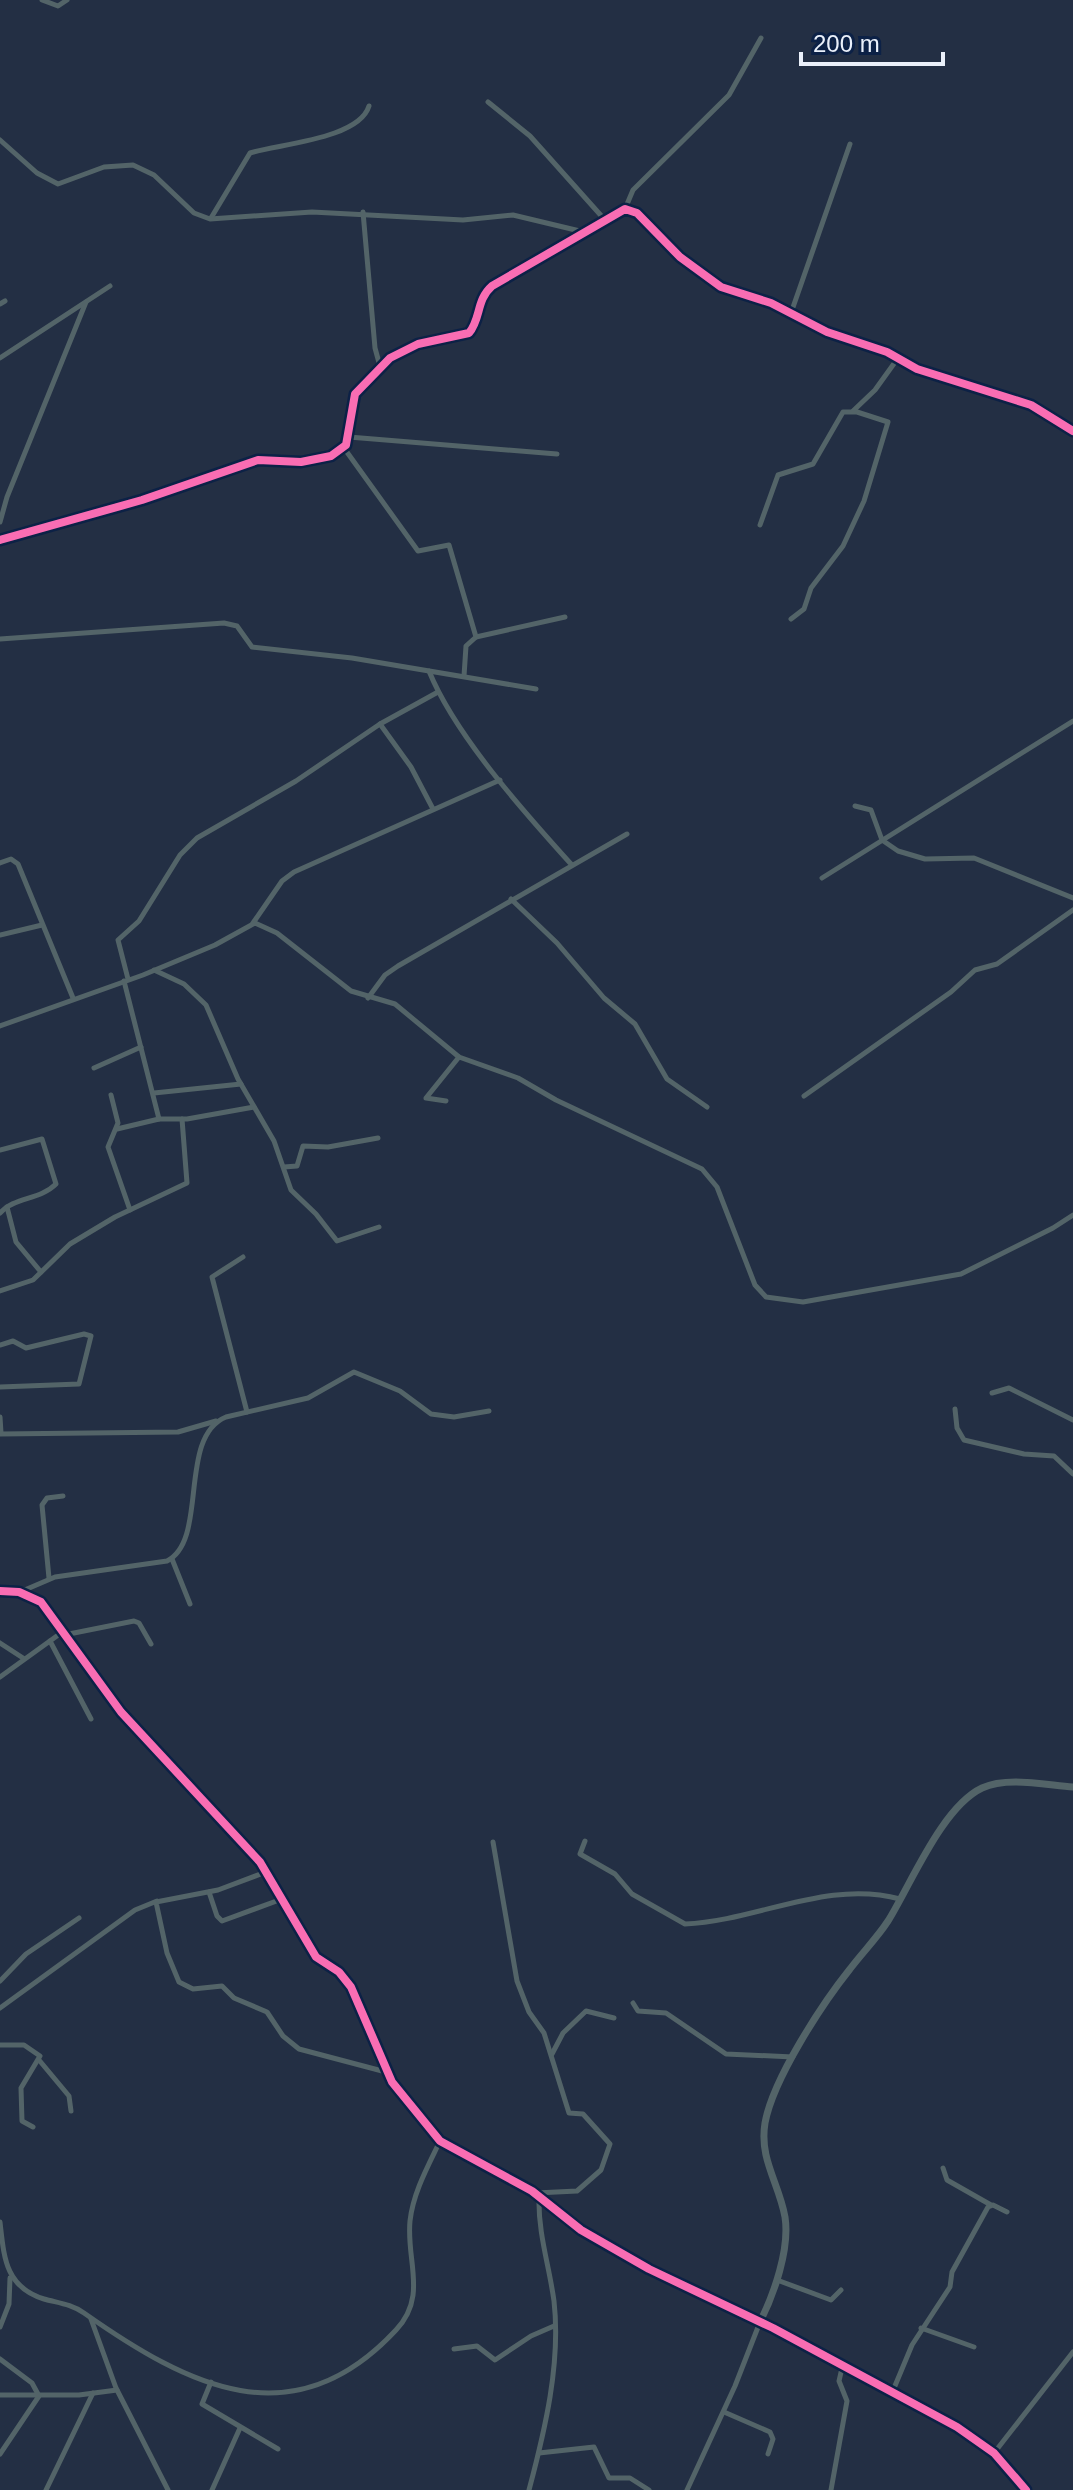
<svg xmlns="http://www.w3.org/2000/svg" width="1073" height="2490" viewBox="0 0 1073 2490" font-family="Arial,sans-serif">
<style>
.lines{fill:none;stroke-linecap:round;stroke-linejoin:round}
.minor{stroke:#536468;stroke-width:5}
.tertiary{stroke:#536468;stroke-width:7}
.cycleway-casing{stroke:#0c2146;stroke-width:13}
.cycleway{stroke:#f96db3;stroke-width:8}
</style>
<rect width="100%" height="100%" fill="#232f44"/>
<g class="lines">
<g class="minor">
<path d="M42,0L58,6L67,0"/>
<path d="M488,102L530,136L605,220"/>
<path d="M0,140L37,173L58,184L104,167L133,165L154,175L194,213L210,219L312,212L463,220L513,215L584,232"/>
<path d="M625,209L633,190L729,95L761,38"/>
<path d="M363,212L375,348L381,370"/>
<path d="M211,218L250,153C279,144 359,139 369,106"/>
<path d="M0,304L5,301"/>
<path d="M791,313L850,144"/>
<path d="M0,358L110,286"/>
<path d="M853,411L875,390L898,358"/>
<path d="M349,437L557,454"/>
<path d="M344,448L418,551L449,545L476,637L466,646L464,676"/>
<path d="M0,522L7,497L86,302"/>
<path d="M760,525L778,475L813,464L843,412H857L888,422L864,501L843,546L811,588L804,609L791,619"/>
<path d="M0,540L142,500L258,460L301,462L331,456L346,445L355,394L390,358L418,344L469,333C481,319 476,300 492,286L625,209L637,213L680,257L721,287L771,303L827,332L887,352L917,369L1031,405L1073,431"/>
<path d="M476,637L565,617"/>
<path d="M0,639L224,623L237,626L252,647L352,658L536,689"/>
<path d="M429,671C455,735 524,812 571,864"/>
<path d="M855,806L871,810L882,840L898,851L925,859L974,858L1073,898"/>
<path d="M433,809L411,767L380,724L438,692"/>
<path d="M0,863L11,859L18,864L73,998"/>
<path d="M822,878L1073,721"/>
<path d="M511,899L557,943L604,998L635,1024L667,1079L707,1107"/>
<path d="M253,923L282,881L294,872L500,780"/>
<path d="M0,935L42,925"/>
<path d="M154,970L184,984L206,1005L238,1079L274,1141L291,1190L316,1214L337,1241L379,1227"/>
<path d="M128,979L118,940L139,921L180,855L197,838L296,781L380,724"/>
<path d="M124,981L159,1119"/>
<path d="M368,998L385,975L398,966L627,834"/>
<path d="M0,1026L143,975L215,945L255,923L277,933L351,991L395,1004L459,1057L518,1078L556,1100L702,1169L717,1187L755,1285L766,1297L803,1302L961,1274L1053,1228L1073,1215"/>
<path d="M94,1068L141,1047"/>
<path d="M154,1093L241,1084"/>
<path d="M111,1095L118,1123L108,1147L130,1210"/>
<path d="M804,1096L951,992L975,970L997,964L1073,910"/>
<path d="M446,1101L426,1098L459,1057"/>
<path d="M117,1129L159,1119H187L254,1107"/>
<path d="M0,1150L42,1139L56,1184C40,1200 14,1197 0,1213"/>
<path d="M284,1167L297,1166L303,1146L328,1147L378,1138"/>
<path d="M7,1207L16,1242L41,1272"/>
<path d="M243,1257L212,1277L247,1412"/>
<path d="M0,1291L33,1280L70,1244L115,1217L187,1183L182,1119"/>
<path d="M0,1345L13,1341L26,1348L84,1334L91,1336L79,1384L0,1387"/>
<path d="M992,1393L1009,1388L1073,1420"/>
<path d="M955,1409L957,1428L964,1440L1024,1454L1054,1456L1073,1474"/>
<path d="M0,1417L1,1433"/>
<path d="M0,1434L178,1432L216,1421"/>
<path d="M172,1559L190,1604"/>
<path d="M49,1578L42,1505L47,1498L63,1496"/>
<path d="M20,1592L55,1577L167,1561C209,1540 177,1437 226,1417L308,1398L354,1372L400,1391L431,1414L454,1417L489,1411"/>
<path d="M64,1635L134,1621L139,1623L151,1644"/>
<path d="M50,1641L91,1719"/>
<path d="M0,1643L23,1658"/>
<path d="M0,1677L61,1633"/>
<path d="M585,1841L580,1854L615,1874L632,1894L685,1924C757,1921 827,1879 900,1899"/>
<path d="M493,1842L517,1981L529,2012L544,2033L569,2113L583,2114L610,2144L601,2170L577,2191L536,2193"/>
<path d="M266,1872L218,1890L156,1902L167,1953L179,1982L193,1989L222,1986L234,1998L267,2012L283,2036L299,2049L386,2072"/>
<path d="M209,1892L217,1916L222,1921L282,1899"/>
<path d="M0,1981L26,1954L79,1918"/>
<path d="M633,2003L638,2011L666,2013L726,2054L793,2057"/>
<path d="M0,2008L135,1910L157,1901"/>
<path d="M0,2045H24L40,2056L21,2088L22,2121L33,2127"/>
<path d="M552,2054L563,2033L586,2011L614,2018"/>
<path d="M39,2060L69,2096L71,2111"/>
<path d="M943,2168L947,2180L991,2205"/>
<path d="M0,2222C4,2257 5,2287 44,2299C58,2303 71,2304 84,2313C188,2386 293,2441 396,2330C428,2296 406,2261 410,2221C413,2193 428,2166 440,2141"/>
<path d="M777,2280L831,2300L841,2290"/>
<path d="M91,2319L116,2388L168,2490"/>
<path d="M0,2327L9,2304L10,2278"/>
<path d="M921,2328L974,2347"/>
<path d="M454,2349L477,2346L495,2360L531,2336L554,2326"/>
<path d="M0,2359L32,2383L39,2396L0,2454"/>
<path d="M211,2382L202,2404L278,2449"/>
<path d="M892,2393L912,2345L950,2287L952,2272L988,2207L993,2205L1007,2212"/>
<path d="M0,2395H79L117,2390"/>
<path d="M724,2412L770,2432L773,2439L768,2454"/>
<path d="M539,2453L594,2447L609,2478H630L649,2490"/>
<path d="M994,2453L1073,2352"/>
<path d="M46,2490L93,2393"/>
<path d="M212,2490L240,2428"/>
<path d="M529,2490C545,2430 561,2363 554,2301C549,2265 538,2233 539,2197"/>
<path d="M687,2490L735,2386L760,2322"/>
<path d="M831,2490L847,2401L839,2381L842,2368"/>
</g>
<g class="tertiary">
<path d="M0,1591L19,1592L41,1602L121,1712L260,1862L316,1957L339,1972L351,1987L392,2082L440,2141L532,2191L581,2230L649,2269L773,2328L957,2427L994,2453L1026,2490"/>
<path d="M760,2322C774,2294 790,2249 785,2217C779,2183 759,2159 765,2123C773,2079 822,2004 850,1969C862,1953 877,1938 888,1921C911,1884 942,1807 982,1788C1007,1776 1046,1785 1073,1787"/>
</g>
<defs>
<g id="cycleway">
<path d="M0,540L142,500L258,460L301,462L331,456L346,445L355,394L390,358L418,344L469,333C481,319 476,300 492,286L625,209L637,213L680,257L721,287L771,303L827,332L887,352L917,369L1031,405L1073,431"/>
<path d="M0,1591L19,1592L41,1602L121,1712L260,1862L316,1957L339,1972L351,1987L392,2082L440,2141L532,2191L581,2230L649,2269L773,2328L957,2427L994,2453L1026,2490"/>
</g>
</defs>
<use href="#cycleway" class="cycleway-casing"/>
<use href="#cycleway" class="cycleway"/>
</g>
<path d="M801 52v12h142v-12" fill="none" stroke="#eaf0fa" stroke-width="4"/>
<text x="813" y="52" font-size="24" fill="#eaf0fa" stroke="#0c2146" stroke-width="6" paint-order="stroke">200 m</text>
</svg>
